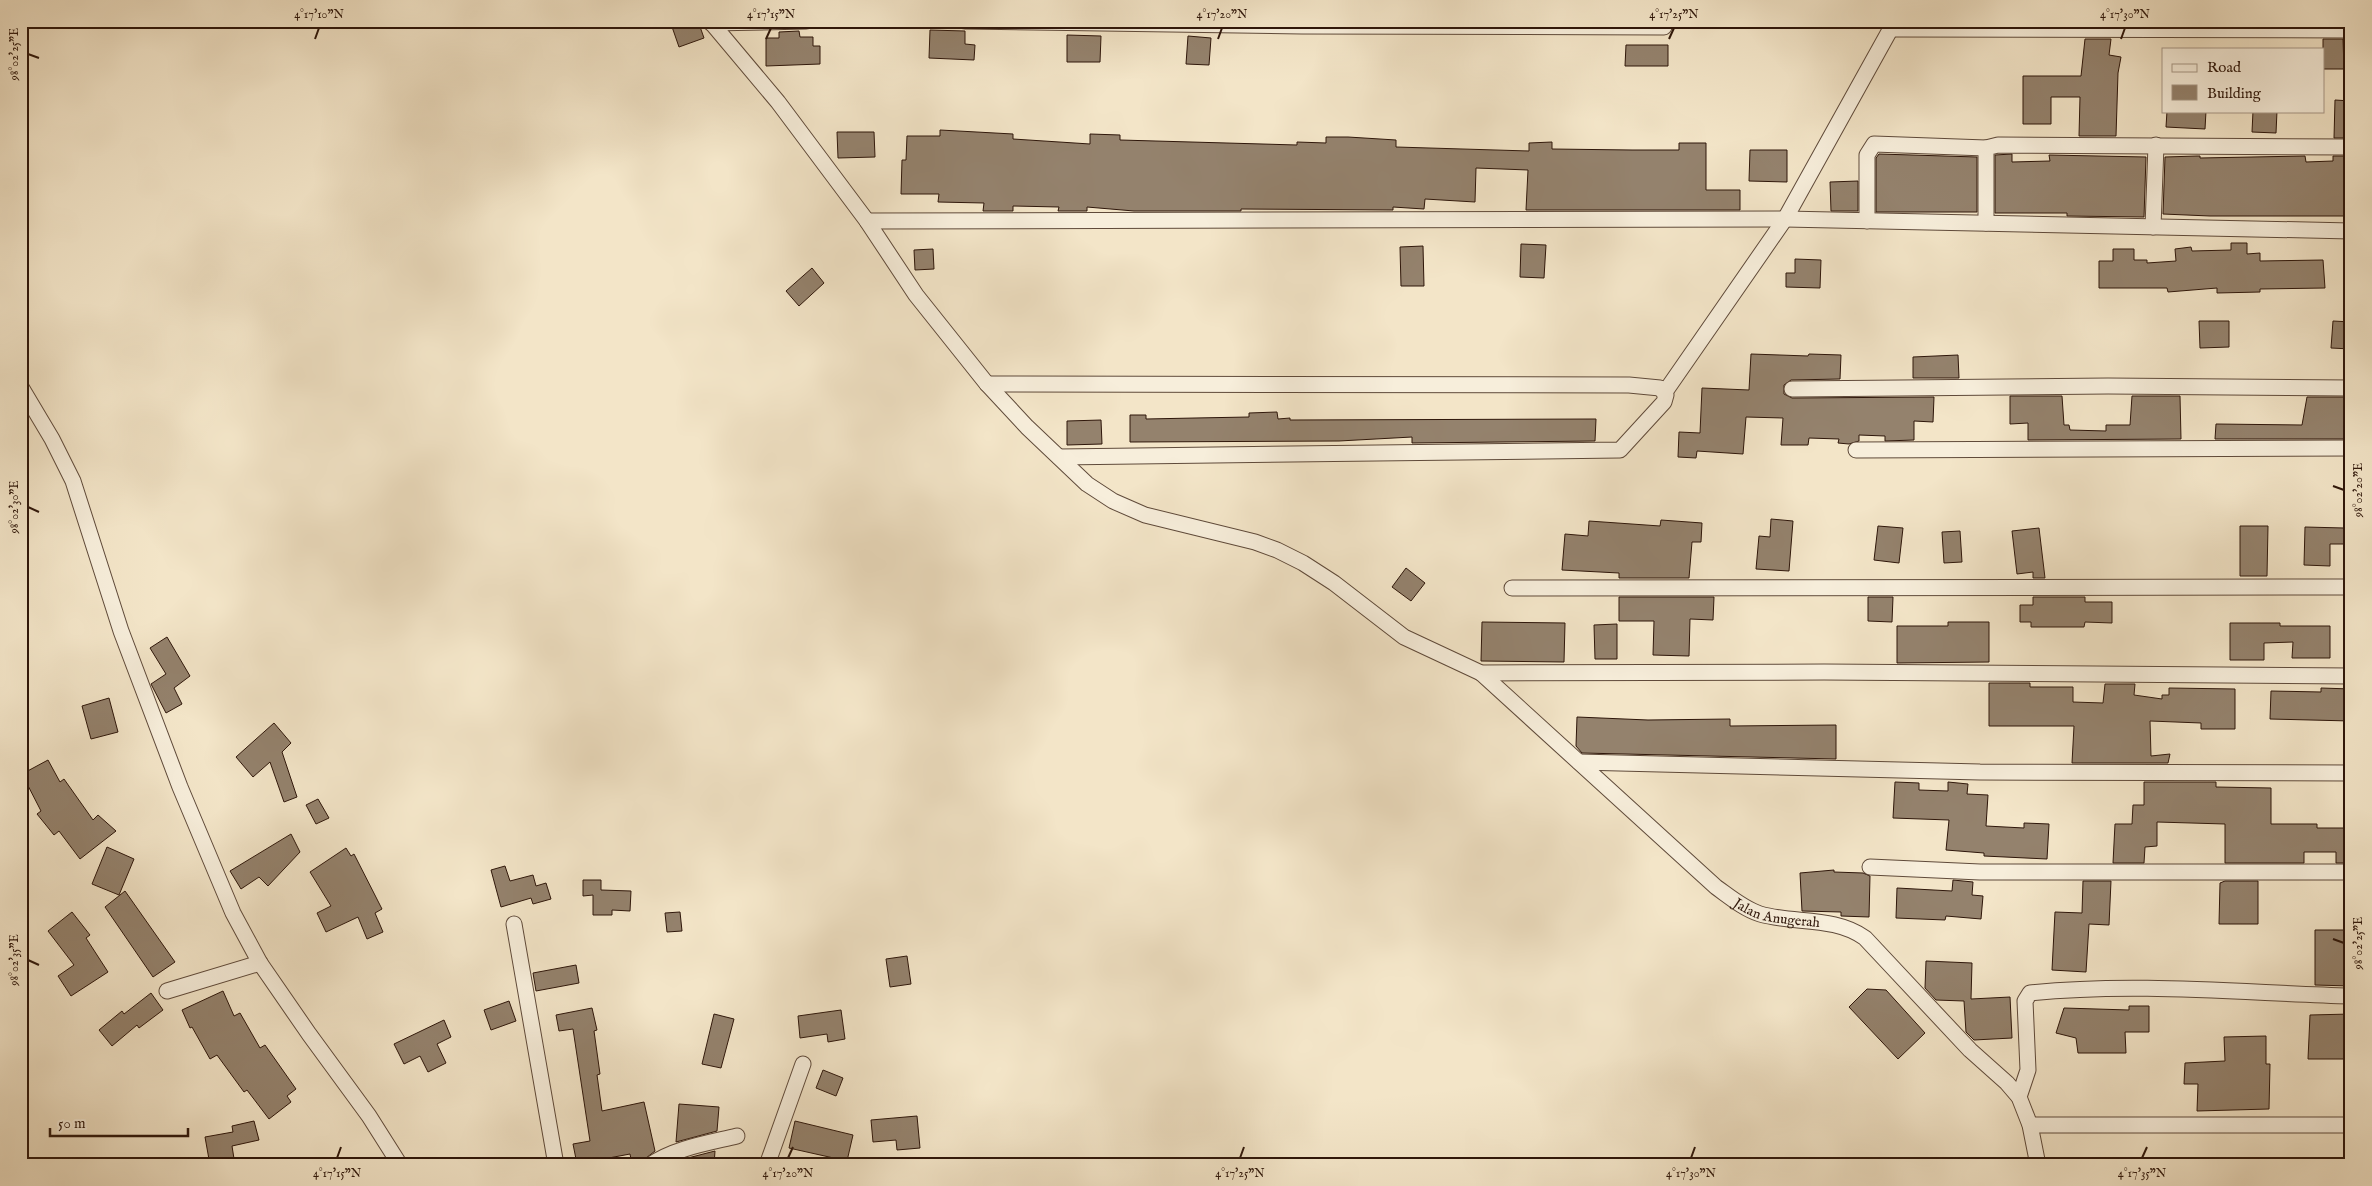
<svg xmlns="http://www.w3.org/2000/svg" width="2372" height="1186" viewBox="0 0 2372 1186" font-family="'IM FELL English',serif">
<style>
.building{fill:#94826d;stroke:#2e160a}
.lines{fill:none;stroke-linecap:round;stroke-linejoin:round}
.street-casing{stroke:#5f4a3a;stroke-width:17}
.street{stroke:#f7eedb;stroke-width:15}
.ticks{fill:none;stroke:#2e160a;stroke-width:2}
.labels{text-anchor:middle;stroke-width:4;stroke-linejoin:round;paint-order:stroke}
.street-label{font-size:14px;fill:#2e160a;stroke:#f7eedb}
.neatline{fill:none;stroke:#2e160a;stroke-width:2}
.ticks-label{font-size:12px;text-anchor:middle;fill:#2e160a}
</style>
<rect width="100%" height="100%" fill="#f3e5c8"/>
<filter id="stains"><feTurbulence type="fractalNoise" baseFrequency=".004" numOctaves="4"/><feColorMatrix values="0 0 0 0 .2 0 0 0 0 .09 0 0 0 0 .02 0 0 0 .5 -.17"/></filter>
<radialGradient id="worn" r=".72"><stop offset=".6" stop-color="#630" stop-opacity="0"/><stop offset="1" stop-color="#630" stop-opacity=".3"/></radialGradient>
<g class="building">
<path d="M670,21H698L704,38L679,47Z"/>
<path d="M930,30L965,31V44L975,45L974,60L929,58Z"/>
<path d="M799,31L800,37H813V46H820V64L766,66V38H779V32Z"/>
<path d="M1067,35L1101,36L1100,62H1067Z"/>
<path d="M1188,36L1211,38L1209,65L1186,64Z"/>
<path d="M2085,39H2111L2109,55L2121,57L2118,73L2116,136H2079L2080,97H2051V124H2023V76H2081Z"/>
<path d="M2323,39H2343L2344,69H2323Z"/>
<path d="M1626,45H1668V66H1625Z"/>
<path d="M2335,100L2351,101V138H2334Z"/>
<path d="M2167,111H2206L2205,129L2166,127Z"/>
<path d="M2253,111H2277L2276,133L2252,132Z"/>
<path d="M940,130L1013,134V139L1090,144V134L1120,135V140L1297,145V142L1326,143V137H1348L1396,140V147L1529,151V143L1552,142V149L1632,150H1679V143H1706V190H1740V210H1526L1528,170L1476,168L1475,202L1425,199L1424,209L1393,207V210L1241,209V211H1134L1087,207V211H1058L1059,207L1013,206V211H983L984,203L938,202L939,194H901L902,160H906L907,136H940Z"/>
<path d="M837,132H874L875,157L838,158Z"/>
<path d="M1750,150H1787V182L1749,181Z"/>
<path d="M1879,154L1977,157V212H1876V158Z"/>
<path d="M2012,154V162L2050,161L2049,155L2146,157L2144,217L2067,216V213H1995V155Z"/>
<path d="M2197,156H2200V158L2305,156L2306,162L2333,161V156H2351V216H2210L2163,214L2165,157Z"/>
<path d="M1858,181V211H1831L1830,182Z"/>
<path d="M2231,243H2247V254L2260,253V261L2323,260L2325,288L2260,289V292L2217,293V288L2168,292L2167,288H2099V261H2113V249H2134V260H2147V263L2176,261L2175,249L2191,247L2192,251L2231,250Z"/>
<path d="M1521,244L1546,245L1544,278L1520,277Z"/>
<path d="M1423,246L1424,286H1401L1400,247Z"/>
<path d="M933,249L934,269L915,270L914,250Z"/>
<path d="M1795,259L1821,260L1820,288L1786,287V273H1795Z"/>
<path d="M812,268L824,283L799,306L786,291Z"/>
<path d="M2199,321H2229V347L2200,348Z"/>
<path d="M2333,321L2351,322V349L2331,348Z"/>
<path d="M1751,354L1808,356L1809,354L1841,355L1840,379L1791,380L1784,385V394L1792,398L1934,397L1933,422L1914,421V440L1885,441V436L1859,435V441L1849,444L1838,443L1839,439L1809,438L1808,445H1781L1783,418L1746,417L1743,454L1697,451L1696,458L1678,457L1679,432L1700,433L1702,388L1749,390Z"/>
<path d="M1958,355L1959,378H1913V357Z"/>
<path d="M2010,396H2062L2064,425H2069L2070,430L2106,431V425H2130L2132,396H2180L2181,439L2028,440V423L2010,424Z"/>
<path d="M2307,397H2351V439H2215L2216,424L2302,425Z"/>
<path d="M1277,412L1278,419L1290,418V420L1596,419L1595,441L1412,443V437L1339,441L1130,442V415H1146V419L1195,418L1249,417V413Z"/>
<path d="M1101,420L1102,444L1067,445V421Z"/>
<path d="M1771,519L1793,521L1789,571L1756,569L1759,536L1770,537Z"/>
<path d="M1661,520L1702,523L1701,542H1692L1689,578H1619V573L1562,570L1565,534L1588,536L1589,521L1660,526Z"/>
<path d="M1878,526L1903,528L1899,563L1874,560Z"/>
<path d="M2240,526H2268L2267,576H2240Z"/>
<path d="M2305,527L2344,528V544H2330V566L2304,565Z"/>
<path d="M2039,528L2045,578H2033V572L2017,574L2012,531Z"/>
<path d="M1960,531L1962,562L1944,563L1942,532Z"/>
<path d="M1406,568L1425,583L1411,601L1392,587Z"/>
<path d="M1619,597H1714L1713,620L1690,619L1689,656L1653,655L1654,621H1619Z"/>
<path d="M1868,597H1893L1892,622L1868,621Z"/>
<path d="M2033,597H2085V602H2112V623L2085,622L2084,627H2031V622H2020V605H2033Z"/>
<path d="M1482,622L1565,623L1564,662L1481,661Z"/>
<path d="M1948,622H1989V662L1897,663V626H1948Z"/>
<path d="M2230,623H2280V626H2330V658H2292L2293,642L2264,643V660H2230Z"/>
<path d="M1617,624V659H1595L1594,625Z"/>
<path d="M167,637L190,676L174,688L182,704L166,713L151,684L166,674L150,648Z"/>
<path d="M1989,683H2030V687H2073V702L2103,703L2105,684H2135L2134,695L2162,699V695H2169V688L2235,689V729H2201V723L2150,721L2151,756L2170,754L2168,763H2072L2074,726H1989Z"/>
<path d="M2321,688L2351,689V721L2270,719L2271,691L2321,692Z"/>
<path d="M109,698L118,732L91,739L82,706Z"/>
<path d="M1577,717L1648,720L1730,719V726L1836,725V759L1582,753L1576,746Z"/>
<path d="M274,723L291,743L282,752L297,797L284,802L270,762L253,777L236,757Z"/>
<path d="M48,760L60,782L64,779L93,820L98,815L116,831L80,859L59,831L54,835L37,814L41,811L22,774Z"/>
<path d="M1895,782L1919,783V790L1948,791V782L1968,784L1967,794L1988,795L1986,826L2024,828V823L2049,824L2047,859L1984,856V853L1946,850L1949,820L1893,818Z"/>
<path d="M2144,782H2216V787L2271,788V824H2317V828H2351V863H2336V852H2304V863H2225V824L2157,822V846L2145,847L2144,863H2113L2115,824H2132L2133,805H2144Z"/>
<path d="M318,799L329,818L316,824L306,805Z"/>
<path d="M291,834L300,852L268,886L259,877L241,889L230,871Z"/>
<path d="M107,847L134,859L119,895L92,884Z"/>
<path d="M346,848L351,856L354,854L382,909L375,913L383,932L367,939L358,917L326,932L317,913L331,906L310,872Z"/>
<path d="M505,866L510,881L533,875L536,886L546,883L551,899L533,904L531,898L501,907L491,870Z"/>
<path d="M1834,870V872L1863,873L1870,876L1869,917L1841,916V912L1802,911L1800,873Z"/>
<path d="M583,880H601V890L631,891L630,911L612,910V915H593V895L583,896Z"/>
<path d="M1953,880L1973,882L1972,895L1983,896L1981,919L1946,916L1945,920L1896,918L1897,888L1952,891Z"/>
<path d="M2083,881H2111L2109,925L2089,924L2086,972L2052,970L2055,912L2082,913Z"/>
<path d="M2225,881H2258V924H2219L2220,883Z"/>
<path d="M125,891L175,962L153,977L105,907Z"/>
<path d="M72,912L90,935L86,938L108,972L71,996L58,976L74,965L48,931Z"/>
<path d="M680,912L682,931L667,932L665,913Z"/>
<path d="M2315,930H2351V986L2315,985Z"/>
<path d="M907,956L911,984L890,987L886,959Z"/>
<path d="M1926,961L1972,963L1971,999L2010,997L2012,1038L1974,1040L1966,1032L1964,1001L1936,1000L1925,988Z"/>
<path d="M576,965L579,983L536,991L533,973Z"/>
<path d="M1867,989L1886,990L1925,1033L1898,1059L1849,1007Z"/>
<path d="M223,991L234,1016L240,1013L260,1048L265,1045L296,1089L287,1096L291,1102L269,1119L247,1090L244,1092L217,1055L210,1059L192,1027L190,1028L182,1010Z"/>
<path d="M151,993L163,1010L139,1028L137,1025L112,1046L99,1030L122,1011L124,1014Z"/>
<path d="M509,1001L516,1021L491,1030L484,1010Z"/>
<path d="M2129,1006H2149V1032H2125L2126,1053H2078L2076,1038L2056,1033L2064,1008L2129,1010Z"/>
<path d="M592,1008L597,1030L594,1031L600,1074L597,1075L602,1111L644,1102L655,1151L641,1162L632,1164L630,1154L577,1164L573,1144L590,1141L573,1029L559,1031L556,1015Z"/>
<path d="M841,1010L845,1039L828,1042L827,1034L800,1038L798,1016Z"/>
<path d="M714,1014L734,1019L721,1068L702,1064Z"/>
<path d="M2351,1014V1059H2308L2310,1015Z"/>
<path d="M444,1020L451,1037L437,1044L446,1063L428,1072L420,1056L404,1064L394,1044Z"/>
<path d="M2266,1036V1064H2270L2269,1109L2197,1111L2198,1084H2184L2185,1063L2225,1061L2224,1037Z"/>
<path d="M823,1070L843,1078L836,1096L816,1088Z"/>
<path d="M679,1104L719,1107L717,1131L676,1142Z"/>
<path d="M917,1116L920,1148L897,1150L896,1140L873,1142L871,1120Z"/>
<path d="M254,1121L259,1140L232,1146L235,1165H210L205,1137L233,1132L232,1126Z"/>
<path d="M795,1121L853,1135L847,1161L789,1148Z"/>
<path d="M715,1151L714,1165H674L684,1159Z"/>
</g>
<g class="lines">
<defs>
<g id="street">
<path d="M710,21L778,102L867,221L916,295L987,384L1027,427L1087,484L1113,501L1145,515L1255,542L1277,550L1303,563L1334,583L1404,637L1481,673L1824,672L2351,676"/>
<path d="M965,21L1302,26L1664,27"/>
<path d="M711,23L806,21"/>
<path d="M1892,29L2351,30"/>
<path d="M867,221L1785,219L2351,231"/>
<path d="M1867,221V155L1874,144L1986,148"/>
<path d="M1986,223V148L1998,145L2351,147"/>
<path d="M2153,227L2156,145"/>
<path d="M987,384L1629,385L1660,388L1666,395L1664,402L1620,450L1059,457"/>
<path d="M21,387L52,439L73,481L121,631L180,787L233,913L260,963L309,1034L369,1116L400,1165"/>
<path d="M1792,389L2108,386L2351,388"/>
<path d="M1665,392L1785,219L1895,21"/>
<path d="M1856,450L2351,448"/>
<path d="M1512,588L2351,587"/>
<path id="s1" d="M1481,673L1716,887C1730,897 1744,909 1760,914C1794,924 1835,916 1865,938L1970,1050L2007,1083L2019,1097L2030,1125L2038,1165"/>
<path d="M1579,762L1980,772L2351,773"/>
<path d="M1870,867L1980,872H2351"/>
<path d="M514,924L556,1165"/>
<path d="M167,991L260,963"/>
<path d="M2019,1097L2028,1070L2025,1001L2030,993C2136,982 2244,993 2351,996"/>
<path d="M2030,1125H2351"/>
<path d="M650,1165C675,1148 708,1143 737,1136"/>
<path d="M767,1165L803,1064"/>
</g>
</defs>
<use href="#street" class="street-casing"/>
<use href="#street" class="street"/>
</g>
<path class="ticks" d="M315,39L319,28M766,39L771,28M1218,39L1222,28M1669,39L1674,28M2121,39L2125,28M28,54L39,58M2333,486L2344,490M28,507L39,512M2333,939L2344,943M28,960L39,965M337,1158L341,1147M788,1158L793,1147M1240,1158L1244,1147M1691,1158L1695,1147M2142,1158L2147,1147"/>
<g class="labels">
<g class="street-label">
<text dy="5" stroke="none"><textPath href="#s1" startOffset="386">Jalan Anugerah</textPath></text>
</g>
</g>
<rect width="2372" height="1186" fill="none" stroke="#f3e5c8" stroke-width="55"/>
<rect x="2162" y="48" width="162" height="65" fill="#f7eedb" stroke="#a79887"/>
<rect x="2172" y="64" width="25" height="8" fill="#f7eedb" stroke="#a79887"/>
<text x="2207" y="72" font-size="15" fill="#2e160a">Road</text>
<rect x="2172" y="85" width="25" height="15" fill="#94826d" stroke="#a79887"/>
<text x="2207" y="98" font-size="15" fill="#2e160a">Building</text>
<path d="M50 1128v8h138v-8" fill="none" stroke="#2e160a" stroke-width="2.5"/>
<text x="58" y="1128" font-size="15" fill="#2e160a" stroke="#f7eedb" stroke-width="4" paint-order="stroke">50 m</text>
<rect x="28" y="28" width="2316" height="1130" class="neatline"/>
<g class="ticks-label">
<text x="319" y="18">4°17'10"N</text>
<text x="771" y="18">4°17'15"N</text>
<text x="1222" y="18">4°17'20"N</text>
<text x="1674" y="18">4°17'25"N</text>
<text x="2125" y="18">4°17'30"N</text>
<text transform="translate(14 54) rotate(-90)" y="4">98°02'25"E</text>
<text transform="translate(2358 490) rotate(-90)" y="4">98°02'20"E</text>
<text transform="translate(14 507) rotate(-90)" y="4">98°02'30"E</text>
<text transform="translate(2358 943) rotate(-90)" y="4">98°02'25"E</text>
<text transform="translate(14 960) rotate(-90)" y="4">98°02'35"E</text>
<text x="337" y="1177">4°17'15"N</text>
<text x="788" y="1177">4°17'20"N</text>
<text x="1240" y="1177">4°17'25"N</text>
<text x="1691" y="1177">4°17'30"N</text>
<text x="2142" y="1177">4°17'35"N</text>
</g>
<rect width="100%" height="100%" filter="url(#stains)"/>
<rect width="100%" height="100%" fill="url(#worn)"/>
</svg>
